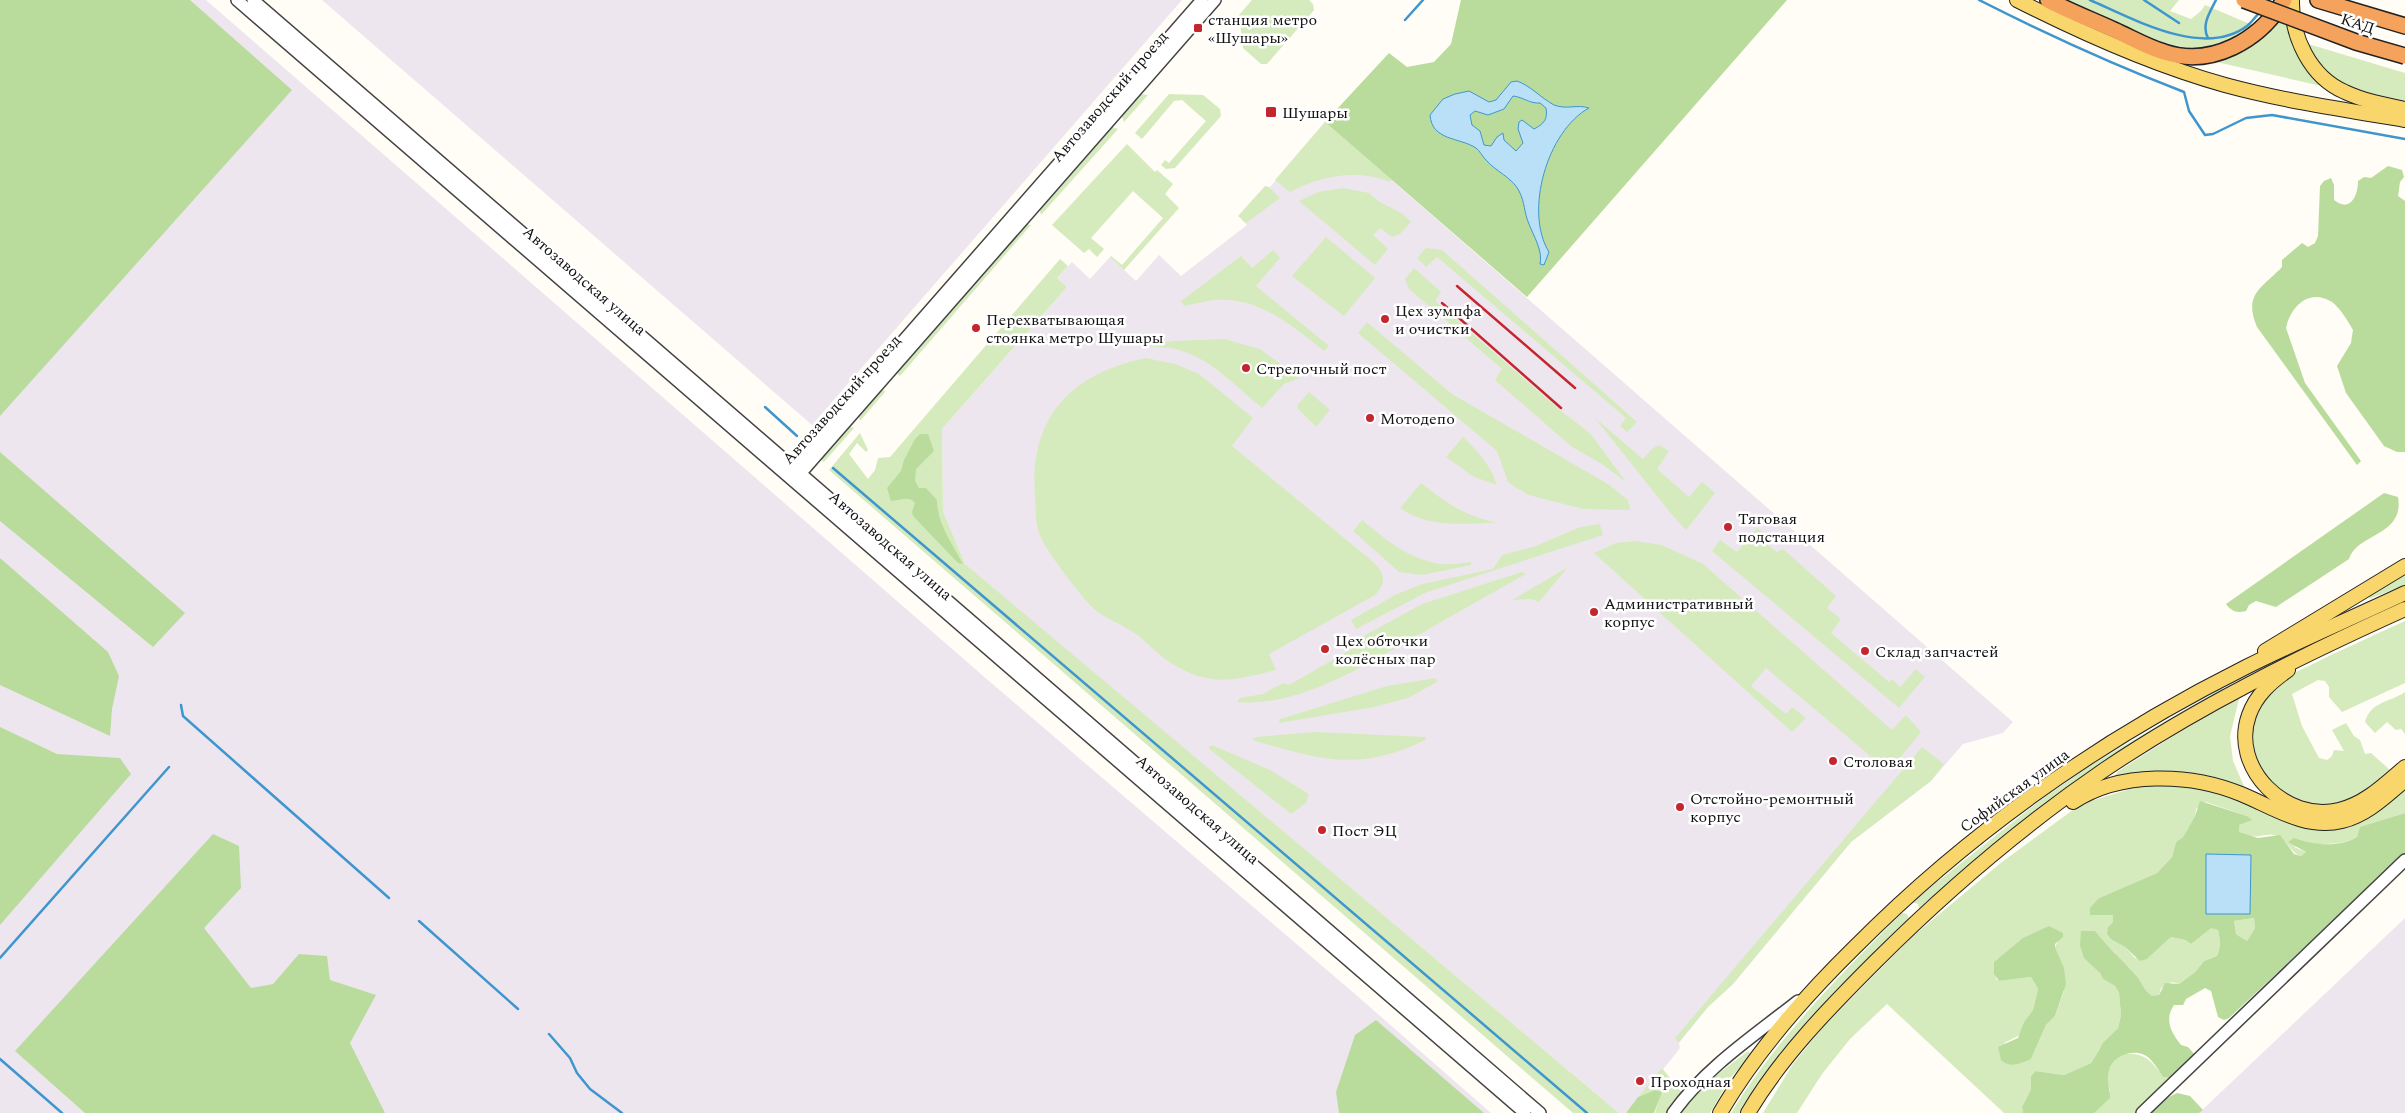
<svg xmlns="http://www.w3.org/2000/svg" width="2405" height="1113" viewBox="0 0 2405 1113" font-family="Spectral,serif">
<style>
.industrial{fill:#eee6ef}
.green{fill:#d5ebbd;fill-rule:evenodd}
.forest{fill:#b9dc9c;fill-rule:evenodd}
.water{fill:#b9e0f7;stroke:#3f96cf;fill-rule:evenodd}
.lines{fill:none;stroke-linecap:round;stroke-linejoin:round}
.stream{stroke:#3f96cf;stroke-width:2.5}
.minor-casing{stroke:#444;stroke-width:14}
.major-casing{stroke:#222;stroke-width:16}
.highway-casing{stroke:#222;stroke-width:18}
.minor{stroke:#fff;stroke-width:11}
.major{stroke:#f9d66b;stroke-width:14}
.highway{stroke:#f5a25d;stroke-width:15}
.rail{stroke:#c4262e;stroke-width:2.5}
.highway-bridge-casing{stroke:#222;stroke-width:18;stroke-linecap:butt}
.highway-bridge{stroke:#f5a25d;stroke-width:15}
.poi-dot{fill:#c4262e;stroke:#fff;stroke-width:2}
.labels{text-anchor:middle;stroke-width:5;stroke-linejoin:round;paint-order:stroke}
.poi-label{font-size:16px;fill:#111;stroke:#fff;text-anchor:start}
.street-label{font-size:16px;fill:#111;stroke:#fff}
</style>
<rect width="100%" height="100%" fill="#fffdf5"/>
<g class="industrial">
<path d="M0,0H206L989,681L1355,994L1491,1113H0Z"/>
<path d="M322,0H1182L812,425Z"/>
<path d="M1325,122L2013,722L2003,733L1963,744L1931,781L1851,842L1733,984L1708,1007L1679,1043L1680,1048L1670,1061L1626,1113H1619L970,569L965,564L943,511L942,429L1067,287L1057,278L1072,262L1090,279L1110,257L1136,281L1159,255L1181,276L1247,225L1242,220Z"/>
<path d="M2405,918V1113H2199L2237,1077Z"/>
</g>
<g class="green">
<path d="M1252,0H1309L1313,4L1314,10L1267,64H1261L1243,48L1239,15Z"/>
<path d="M2060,0H2179L2170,11L2191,19L2201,11L2205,5L2257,27C2245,33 2232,42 2219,46C2177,59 2099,17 2060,0Z"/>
<path d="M2288,3L2326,87L2212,61C2252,45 2265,41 2288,3Z"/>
<path d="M2305,43L2405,73V102C2355,93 2334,87 2305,43Z"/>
<path d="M1141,94L1148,95L1124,122L1122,117Z"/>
<path d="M1169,94L1203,95L1220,109L1221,116L1175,168L1166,169L1161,165L1165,160L1169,163L1206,121L1182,100L1174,101L1142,139L1135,133Z"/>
<path d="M1325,122L1392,180L1389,182C1358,168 1317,177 1290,192L1275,180Z"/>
<path d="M1112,127L1118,129L1041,215L1039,207Z"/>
<path d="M1127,144L1155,172L1157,170L1173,184L1165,194L1179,208L1124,270L1110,257L1111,256L1122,265L1163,218L1133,191L1091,238L1104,249L1097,257L1089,249L1084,253L1052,225Z"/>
<path d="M1265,186L1269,187L1280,198L1246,223L1238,216Z"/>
<path d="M1343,188L1369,193L1378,201L1403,214L1411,222L1400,234L1392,237L1380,228L1373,235L1388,249L1375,265L1299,201L1318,192Z"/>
<path d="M1025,224L1031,225L900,376L895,372Z"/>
<path d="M1326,237L1375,278L1344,316L1292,276Z"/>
<path d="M1426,248L1442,250L1637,422L1627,432L1620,426L1626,418L1437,257L1426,267L1417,258Z"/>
<path d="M1273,250L1280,258L1256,286L1329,346L1324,351C1293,326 1258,296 1215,300C1205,301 1194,304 1184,306L1181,301L1241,256L1252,268Z"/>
<path d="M1060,259L1068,266L1057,278L1067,287L942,429L943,511L965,564L1619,1113H1573L829,470L860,433L868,450L866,452L857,443L849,454L868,479L875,470L878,458L890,457Z"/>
<path d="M1414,268L1441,292L1435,301L1561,411L1590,433L1626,482L1602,464L1572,447L1495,380L1502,369L1409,289L1405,279Z"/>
<path d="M1367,322L1452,394L1608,484L1628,500L1630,510L1583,509L1529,495L1515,487L1508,482L1497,451L1358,333Z"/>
<path d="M1224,339L1260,349L1300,378L1284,384L1262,408C1221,374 1195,340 1137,348L1172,341Z"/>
<path d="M1146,358L1175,364L1199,374L1253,418L1232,446L1360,551C1375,563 1394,576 1375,595L1269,654L1276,670C1235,680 1210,688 1171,663C1157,655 1147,641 1133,632C1121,624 1106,619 1094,609C1081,597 1047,552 1040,536C1035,523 1036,509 1035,495C1029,418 1071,373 1146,358Z"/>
<path d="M881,388L885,392L860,421L858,414Z"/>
<path d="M1309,392L1330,410L1316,427L1298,409L1297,406Z"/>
<path d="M1595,418L1643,459L1653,448L1659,445L1669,451L1657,469L1689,497L1702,482L1715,493L1686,530L1673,516Z"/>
<path d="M848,426L854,428L824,462L819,458Z"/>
<path d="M1463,437C1479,452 1490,465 1497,485L1474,477L1446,457Z"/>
<path d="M1421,483C1448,504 1463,515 1497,523C1464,523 1429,529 1400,508Z"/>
<path d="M1362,520C1386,540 1409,559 1440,564C1450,565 1462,563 1471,562V565L1422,575L1399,572L1353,531Z"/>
<path d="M1600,524L1603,535L1427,592L1356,629L1351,620L1397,594L1422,584L1493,569L1502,555L1536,546L1580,527Z"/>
<path d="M1757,528L1766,534L1763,541L1777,552L1783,549L1836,596L1827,608L1841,619L1831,633L1889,682L1892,679L1900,687L1916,669L1925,677L1899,708L1712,551L1720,540L1737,552Z"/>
<path d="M1635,541L1662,545L1703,564L1892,730L1906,715L1921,732L1900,758L1875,760L1766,668L1751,686L1786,714L1792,707L1806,718L1792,732L1594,553L1616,543Z"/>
<path d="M1568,567L1539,602L1531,599L1512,600Z"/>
<path d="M1522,572L1526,574C1490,594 1455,614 1420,634C1367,664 1299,708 1237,702L1240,698L1263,694L1283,683L1289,685L1357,646L1363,642L1360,638L1422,604Z"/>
<path d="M2405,572V585L2369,599L2370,595Z"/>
<path d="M2405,621V683L2342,712L2329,697V687L2325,681L2318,680L2292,694L2302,726L2319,758L2327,760L2332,756L2334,750L2344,751L2332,730L2346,723L2354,736L2360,740L2365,754L2371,753L2391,771C2378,782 2362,799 2344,803C2271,822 2223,739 2276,685C2284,677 2298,671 2309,666C2340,650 2373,636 2405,621Z"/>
<path d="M1436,678L1437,682L1408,698L1374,707L1279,723L1280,719L1387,686Z"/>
<path d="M2222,688L2224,691L2036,812L1919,908L1918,904L1912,902L2038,802L2091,765Z"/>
<path d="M2405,692V734L2401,729L2396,730L2387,722L2375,733L2365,722C2371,701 2389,703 2405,692Z"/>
<path d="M2236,696L2239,699L2230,736L2233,761L2244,786L2241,789L2196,774L2115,778L2117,772Z"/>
<path d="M1315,732L1426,737L1425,740C1359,773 1319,759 1252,740L1256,737Z"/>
<path d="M1212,745L1270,770L1309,794L1306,803L1291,814L1208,748Z"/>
<path d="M1922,747L1944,764L1931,781L1851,842L1733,984L1708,1007L1678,1043L1675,1038Z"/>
<path d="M2175,783L2223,793L2295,824L2405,787V813L2361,827L2357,837C2339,848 2314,841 2294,847L2306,852L2301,856C2289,852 2287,838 2274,835C2262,833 2255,841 2239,832L2238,825L2245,822L2247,816L2206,802L2196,809L2195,816L2183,837L2176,842L2172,857L2157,873L2099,898L2090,915H2113V922L2108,927L2112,940L2125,947L2135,958L2147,959L2171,937L2185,940L2191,944L2211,927L2218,930C2220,939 2221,948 2217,956L2204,961L2195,972L2179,984L2172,982L2161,988L2159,995L2152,997L2145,992L2139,980L2118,960L2115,953L2095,932L2100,973L2103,979L2115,986L2119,993L2121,1015L2118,1028L2099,1049L2091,1063L2064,1075L2037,1071L2031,1076V1089L2022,1107L2023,1113H2004L1887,1004L1850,1039L1822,1074L1797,1113H1763L1793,1064L1823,1027L1913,936L2002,862L2081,804L2143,785ZM2049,926L2058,941L2055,947L2062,965L2064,991L2055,1016L2046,1025L2031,1059L2004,1043L2020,1035L2024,1022L2033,1010L2038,989L2031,977L1999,981L1996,979V960Z"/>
<path d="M1902,913L1907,914L1909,918L1776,1058L1741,1113H1731C1777,1038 1840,975 1902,913Z"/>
<path d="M2254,918L2255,928L2247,941L2236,934L2234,921Z"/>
<path d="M1748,1051L1751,1054L1750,1057L1731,1077L1710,1113H1679L1704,1085Z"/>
<path d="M2124,1054C2144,1052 2152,1061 2163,1077L2171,1078L2135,1113H2094L2110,1091C2105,1076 2109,1062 2124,1054Z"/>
<path d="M1662,1068L1683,1094L1670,1113H1655L1661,1092L1655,1090L1638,1097Z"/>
</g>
<g class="forest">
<path d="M0,0H190L292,90L0,416Z"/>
<path d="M1461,0H1787L1527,297L1325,122L1389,53L1407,67L1434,62L1451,44Z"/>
<path d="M2388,166L2402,170L2404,177L2400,182L2398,196L2405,201V452H2397L2384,446L2346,393L2337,366L2351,343L2353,330C2348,321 2340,308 2332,302C2309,288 2291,306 2286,328L2305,383L2361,461L2357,465L2257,327C2243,294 2262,288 2282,267V260L2302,243L2308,247L2315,243L2318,236L2320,186L2324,181L2331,178L2334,185V200C2350,213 2358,196 2358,181L2364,177L2371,178Z"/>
<path d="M920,434H928L934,451L916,469L915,481L919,488H926L937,500C937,523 952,544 963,564L958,563L913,516L912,512L915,503C909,495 900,501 891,501L887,488L901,471L904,460L915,439Z"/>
<path d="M0,452L185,613L153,647L0,521Z"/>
<path d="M2384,493L2398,497C2405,536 2357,533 2349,559L2276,607L2256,601L2249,605L2246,611C2237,613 2232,612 2226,604Z"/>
<path d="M0,558L108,652L119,676L112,709L110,736L0,685Z"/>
<path d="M0,727L57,754L120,758L131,774L0,925Z"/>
<path d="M2200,801L2247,816L2252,820L2239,825V832L2258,838L2280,835L2294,854L2301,856L2306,852L2288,842L2294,838C2312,845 2340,848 2357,837L2360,827L2405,813V853L2229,1018L2224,1020L2218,1017L2211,991L2205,988L2186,999L2183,1005H2174C2164,1020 2171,1032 2181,1045L2188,1047L2195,1055L2171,1078L2163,1077C2159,1071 2155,1064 2151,1060C2139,1046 2113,1054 2109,1071C2106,1080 2110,1089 2110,1098L2094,1113H2023L2022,1107L2031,1089V1076L2036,1071L2064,1075L2091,1063L2103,1043L2118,1028L2121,1015L2119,993L2115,986L2103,979L2100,973L2084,958L2080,945L2081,931H2095C2109,948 2124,962 2138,978C2143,985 2144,991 2152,996L2159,995L2165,983L2179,984L2195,972L2204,961L2217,956C2221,947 2220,939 2218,930L2211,928L2191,944L2185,940L2171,937L2147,959L2140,961L2125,947L2112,940L2107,934L2108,927L2113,922V915H2090V908L2099,898L2157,873L2172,857L2176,842L2183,837L2195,816ZM2254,918L2255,928L2247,941L2236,934L2234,921Z"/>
<path d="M213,834L239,846L241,888L204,928L251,988L273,984L299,954L327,956L330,980L376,995L350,1043L385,1113H85L15,1051Z"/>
<path d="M2049,926L2063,933V937L2055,944V947L2064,968L2066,984L2055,1016L2046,1025L2031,1059C2020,1063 2011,1069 2001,1060L1998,1047L2018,1038L2024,1022L2033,1010L2038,989L2031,977L1999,981L1994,974V962L2023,938Z"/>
<path d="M1376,1020L1484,1113H1339L1336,1092L1355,1035Z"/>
<path d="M1655,1090L1662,1092L1654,1113H1626L1638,1097Z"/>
<path d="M2177,1093L2190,1096L2203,1110L2199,1113H2148L2161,1101Z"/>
</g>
<g class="water">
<path d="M1517,81C1531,86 1541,98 1554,105C1567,110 1577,104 1589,108C1547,131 1524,212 1549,252L1544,265L1540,264C1543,251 1534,237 1529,224C1524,213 1525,202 1519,191C1513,178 1495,171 1486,160C1482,156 1480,151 1476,148C1459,137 1432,141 1430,115L1443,99L1455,94L1469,91L1489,102L1496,100L1511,82ZM1513,96C1523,97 1530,104 1540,103L1546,108C1548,119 1544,124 1534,129L1522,120L1519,122L1518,129L1523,143L1516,151L1504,140L1503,133L1497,137L1491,146L1484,145L1480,131L1472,125L1470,115L1475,111L1488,115L1504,109Z"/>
<path d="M2206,854L2251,855L2250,914H2206Z"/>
</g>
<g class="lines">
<g class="stream">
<path d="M1979,0C2046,34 2114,65 2184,92L2189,111L2205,135L2213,134L2246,118L2272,115L2405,139"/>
<path d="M2090,0C2132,18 2203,59 2247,26C2252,22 2256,16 2260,12"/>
<path d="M2144,0L2179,23"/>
<path d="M1405,20L1423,0"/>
<path d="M2208,38C2201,25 2210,12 2216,0"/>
<path d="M765,407L797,436"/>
<path d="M833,468L1587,1113"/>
<path d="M181,705L183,716L389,898"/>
<path d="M419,921L518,1009"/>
<path d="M0,958L169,767"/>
<path d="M549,1034L570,1058L577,1073L590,1089L622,1113"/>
<path d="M0,1059L62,1113"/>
</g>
<defs>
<g id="minor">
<path d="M237,0L1525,1113"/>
<path d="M253,0L1540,1113"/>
<path d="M791,475L792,468L804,454L1202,0"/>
<path d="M794,477L800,474L1215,0"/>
<path d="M1673,1113C1705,1068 1755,1035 1798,1001"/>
<path d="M2142,1113L2405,860"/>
</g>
<g id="major">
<path d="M2017,0C2084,34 2153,65 2225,85C2284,101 2345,110 2405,120"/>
<path d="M2292,0C2291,36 2310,77 2345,92C2364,101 2385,105 2405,109"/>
<path d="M2265,651L2405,566"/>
<path d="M2288,670C2271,682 2256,695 2249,715C2230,768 2286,823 2339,810C2365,804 2385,784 2405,767"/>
<path d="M2073,802C2120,771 2190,773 2241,794C2273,807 2305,830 2342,821C2367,815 2386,796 2405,780"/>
<path d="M1720,1113C1756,1051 1804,997 1855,947C1968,833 2102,739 2246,667C2298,641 2352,618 2405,593"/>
<path d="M1748,1113C1781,1057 1829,1008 1875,962C1945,892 2022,826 2104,770C2199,706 2301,656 2405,609"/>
</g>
<g id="highway">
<path d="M2048,0C2069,11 2092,20 2114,30C2130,37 2147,47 2164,52C2212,68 2260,40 2284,0"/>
<path d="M2318,0L2405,26"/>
</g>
</defs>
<use href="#minor" class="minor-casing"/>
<use href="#major" class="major-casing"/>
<use href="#highway" class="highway-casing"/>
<use href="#minor" class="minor"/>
<use href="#major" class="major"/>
<use href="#highway" class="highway"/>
<g class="rail">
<path d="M1457,286L1575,388"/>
<path d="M1442,303L1561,408"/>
</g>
<defs>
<path id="highway-bridge" d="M2244,0L2356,42L2405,56"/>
</defs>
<use href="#highway-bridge" class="highway-bridge-casing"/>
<use href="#highway-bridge" class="highway-bridge"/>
</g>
<g class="poi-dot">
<rect x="1193" y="23" width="10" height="10" rx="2.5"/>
<rect x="1265" y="106" width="12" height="12" rx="2.5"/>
<circle cx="1385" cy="319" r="5"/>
<circle cx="976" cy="328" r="5"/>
<circle cx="1246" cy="368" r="5"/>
<circle cx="1370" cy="418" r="5"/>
<circle cx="1728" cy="527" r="5"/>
<circle cx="1594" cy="612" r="5"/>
<circle cx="1325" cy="649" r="5"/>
<circle cx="1865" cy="651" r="5"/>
<circle cx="1833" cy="761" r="5"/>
<circle cx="1680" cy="807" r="5"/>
<circle cx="1322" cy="830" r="5"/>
<circle cx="1640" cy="1081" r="5"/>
</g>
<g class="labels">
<g class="poi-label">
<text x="1208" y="25">станция метро<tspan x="1208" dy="18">«Шушары»</tspan></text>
<text x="1282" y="118">Шушары</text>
<text x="1395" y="316">Цех зумпфа<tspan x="1395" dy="18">и очистки</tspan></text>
<text x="986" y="325">Перехватывающая<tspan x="986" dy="18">стоянка метро Шушары</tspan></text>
<text x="1256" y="374">Стрелочный пост</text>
<text x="1380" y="424">Мотодепо</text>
<text x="1738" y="524">Тяговая<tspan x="1738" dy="18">подстанция</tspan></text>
<text x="1604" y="609">Административный<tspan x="1604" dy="18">корпус</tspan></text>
<text x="1335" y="646">Цех обточки<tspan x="1335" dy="18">колёсных пар</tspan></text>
<text x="1875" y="657">Склад запчастей</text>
<text x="1843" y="767">Столовая</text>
<text x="1690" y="804">Отстойно-ремонтный<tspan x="1690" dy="18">корпус</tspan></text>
<text x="1332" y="836">Пост ЭЦ</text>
<text x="1650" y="1087">Проходная</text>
</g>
<g class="street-label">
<text transform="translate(2358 23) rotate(18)" y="6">КАД</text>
<text transform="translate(1109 96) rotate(-49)" y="6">Автозаводский проезд</text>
<text transform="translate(585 280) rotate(41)" y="6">Автозаводская улица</text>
<text transform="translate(841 399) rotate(-48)" y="6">Автозаводский проезд</text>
<text transform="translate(891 545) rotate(41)" y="6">Автозаводская улица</text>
<text transform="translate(2014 790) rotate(-36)" y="6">Софийская улица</text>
<text transform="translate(1198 809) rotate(41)" y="6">Автозаводская улица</text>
</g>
</g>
</svg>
